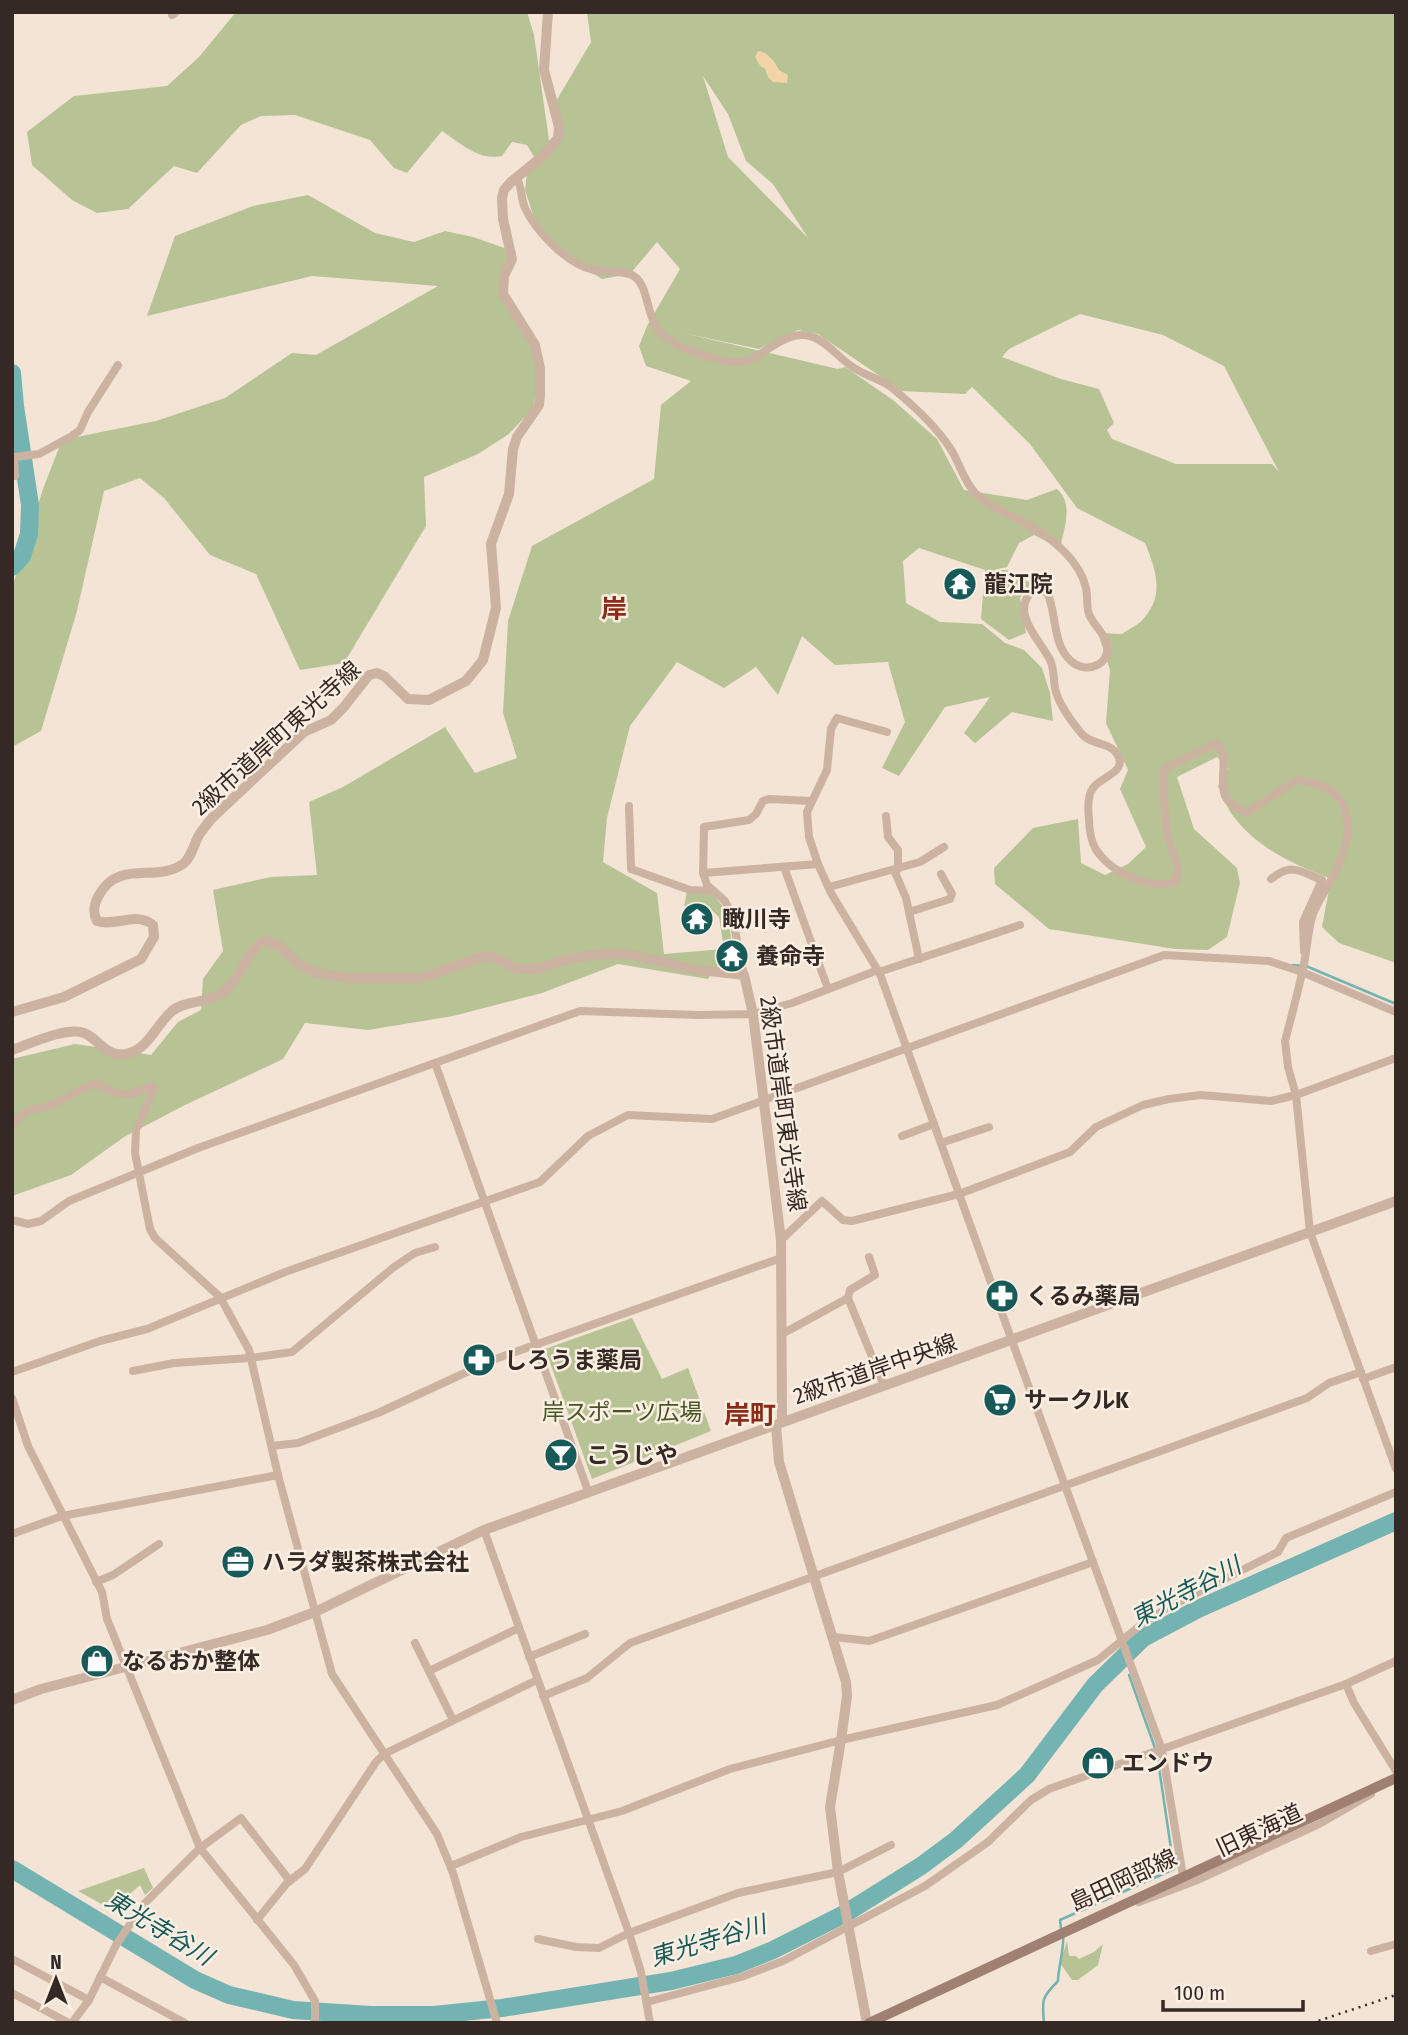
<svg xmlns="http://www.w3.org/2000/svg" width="1408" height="2035" viewBox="0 0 1408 2035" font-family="'Fira Sans Condensed','Noto Sans JP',sans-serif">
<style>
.green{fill:#b7c395;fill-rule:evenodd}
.sand{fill:#f3d4a8}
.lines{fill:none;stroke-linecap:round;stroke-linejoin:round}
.stream{stroke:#73b3b1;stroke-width:2.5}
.river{stroke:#73b3b1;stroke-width:18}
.minor{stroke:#ccb2a1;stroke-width:8}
.tertiary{stroke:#ccb2a1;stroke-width:10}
.secondary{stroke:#a08073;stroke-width:10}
.rail{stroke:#352925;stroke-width:2.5;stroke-dasharray:2 5;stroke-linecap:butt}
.labels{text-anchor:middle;stroke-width:5;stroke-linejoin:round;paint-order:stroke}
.poi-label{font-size:23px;font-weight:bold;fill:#352925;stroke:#fbeee2;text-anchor:start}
.street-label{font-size:23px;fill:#352925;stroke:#fbeee2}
.park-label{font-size:23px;fill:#475626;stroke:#fbeee2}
.water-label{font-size:24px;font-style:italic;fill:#175a5a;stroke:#fbeee2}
.quarter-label{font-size:26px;font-weight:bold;fill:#8c2b17;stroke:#fbeee2}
</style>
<rect width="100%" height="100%" fill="#f3e4d6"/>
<g class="green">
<path d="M236,12H527L534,35L550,147L537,162L527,145L512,142L502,156C479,161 460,143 442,131L407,173L394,168L370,140L295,115L261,116L241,125L197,173L174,166L128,209L97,213L72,200L32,165L27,132L74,96L167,86L199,57Z"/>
<path d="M587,12H1396V963L1339,943L1322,927L1331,879C1294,864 1258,849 1233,816C1227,808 1223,795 1218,786L1228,768L1217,757L1177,777L1194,829L1237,868L1240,883L1227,937L1208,950L1175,949L1049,929L995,884L994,868L1033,828L1078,819L1081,863L1105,875L1128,864L1146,847L1120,789L1128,770L1106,723L1110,670L1098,633L1122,634C1129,629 1140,624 1145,617C1165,593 1155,568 1145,543L1077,508L1030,444L972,387L965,394L902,391L818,334L798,330L759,349L683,333L838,369L845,367L893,400L937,439L964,490L1027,500L1057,489C1074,504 1064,529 1060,548L1034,535L1019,543L1007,567L994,570H1007L1031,583L1020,598L1026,633L1009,640L981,619L985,570L919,548L903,561L906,603L940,622L982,624L1005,643L1024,650L1042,668L1050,693L1053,721L1012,712L975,743L964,733L990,697L945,707L899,776L882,768L905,722L888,662L835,665L802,636L778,695L756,667L724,688L677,662L630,726L607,818L603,862L657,893L664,954L724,949L719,917L706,905L684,906L687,891L713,895L728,912L732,946L708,979L618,964L542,993L453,1016L368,1030L305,1023L283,1059L183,1106L124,1137L71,1175L12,1196V1059L75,1044L151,1055L178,1022L201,1010L203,979L223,951L213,890L271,877L317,875L309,802L343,787L445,727L475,773L517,758L503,713L508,621L532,546L654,479L661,405L691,381L646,366L639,346L647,326L680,269L657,242L630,274L602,279L554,248L534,218L525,190L527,173L555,141V103L591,42ZM703,76L728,114L746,161L773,184L808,238L728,157ZM1080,314L1163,335L1224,366L1279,472L1272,464H1176L1112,439L1107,430L1114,423L1099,389L1061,379L1002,357L1009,349Z"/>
<path d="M308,195L375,233L414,242L445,231L473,237L516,252L499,293L542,358L533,408L509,434L478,454L424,477L426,526L344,663L300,670L256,574L210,555L164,498L140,478L104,491L77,611L41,731L12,747V588L43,489L62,440L156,421L225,398L292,353L316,355L438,286L312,276L147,316L175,236L253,206Z"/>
<path d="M632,1318L662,1379L688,1368L711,1431L592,1479L545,1349Z"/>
<path d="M144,1868L153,1888L145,1895L140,1885L112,1910L78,1891Z"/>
<path d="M1067,1941L1069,1956H1076L1079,1959L1094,1952L1103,1944L1098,1965L1078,1980H1072L1060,1963Z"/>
</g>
<path class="sand" d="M758,51C768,52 775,62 779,70L788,75L787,83L773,82L768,77L765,68L761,67L755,57Z"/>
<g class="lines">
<g class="stream">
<path d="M1292,965L1306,966L1396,1004"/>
<path d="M1129,1675L1155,1748"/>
<path d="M1061,1929L1060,1920L1174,1869L1157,1754"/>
<path d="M1044,2023C1042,2000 1041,1998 1058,1981C1058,1969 1065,1944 1063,1935"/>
</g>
<g class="river">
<path d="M12,373L15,406L30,505L29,534L22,556L12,567"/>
<path d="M12,1869L195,1980L229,1995L293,2010L371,2015H434L502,2008L671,1981L736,1965L773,1950L846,1913L921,1866L956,1840L1027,1775L1095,1685L1143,1638L1198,1609L1396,1521"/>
</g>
<g class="minor">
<path d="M172,15L176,12"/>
<path d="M517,178C522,188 521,199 525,208C536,232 568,265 594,270C606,273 626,269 635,277C650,288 645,321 665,337C680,349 732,369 750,360C766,352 782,336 801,335C823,334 837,358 854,368C866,376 881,379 891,387C913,405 935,425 950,448C960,463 963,481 976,494C992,509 1012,515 1030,526C1053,539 1080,561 1086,588C1088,596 1086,606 1089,614C1092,623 1102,631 1106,641C1114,663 1087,676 1071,661C1052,645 1057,613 1047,592L1033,590C1009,612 1040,640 1050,660C1055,670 1053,682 1056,692C1060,706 1072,722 1081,733C1090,745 1110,742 1117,754C1129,772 1100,777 1093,788C1087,796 1088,810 1089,819C1089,831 1092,846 1100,855C1115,874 1154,891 1176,881C1181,864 1173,854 1168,838C1163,818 1165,792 1164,771L1167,767L1217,743C1236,766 1203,799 1248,812L1297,780C1353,785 1357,826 1336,871C1329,885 1319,899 1313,914C1307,933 1307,954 1302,973C1297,996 1291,1018 1285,1041L1288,1067L1296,1095L1310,1232L1396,1469"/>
<path d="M12,476H15L14,457L39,454L72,436L80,430L88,412L118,365"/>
<path d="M887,732L837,718L831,729L827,770L807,812L809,837L818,864L831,893L880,974L1012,1341L1162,1750L1183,1876"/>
<path d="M629,806L631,869L690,890L713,891"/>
<path d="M886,816L888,837L898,850V869"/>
<path d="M784,867L828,989"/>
<path d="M894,870L906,898L919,959"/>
<path d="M703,873L818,864"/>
<path d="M1271,879C1292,862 1299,871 1322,880L1303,922L1304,951"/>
<path d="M829,887L920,862L944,847"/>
<path d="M909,912L950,899L952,894L941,874"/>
<path d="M879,972L1020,925"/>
<path d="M744,975L732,916L725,901L707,885L703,873L704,827L749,820L756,814L763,801L769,799L811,801"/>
<path d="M435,1063L588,1491"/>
<path d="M12,1126L20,1116L31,1110L50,1106L90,1085L98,1084C123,1099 126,1097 152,1086L154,1089L136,1130L135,1153L150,1229L155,1238L220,1297L249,1350L278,1475L332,1674L437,1834L453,1873L497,2023"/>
<path d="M902,1136L934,1124"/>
<path d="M941,1143L989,1127"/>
<path d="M12,1220L28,1224L41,1221L69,1201L198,1148L580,1011L699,1015L753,1014L792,1003L878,970"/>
<path d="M781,1240L822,1201L843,1220L852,1221L959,1194L1070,1152L1096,1127L1143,1105L1169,1099L1201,1095L1271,1101L1296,1095L1396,1058"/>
<path d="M848,1298L850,1290L875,1275L869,1257"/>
<path d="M782,1334L848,1298L884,1386"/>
<path d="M133,1371L174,1363L250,1358L292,1352L394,1267L415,1253L435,1247"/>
<path d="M12,1372L100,1341L147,1329L285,1272L540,1182L588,1136L628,1115L712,1119L1164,955L1269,961L1302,972L1396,1012"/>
<path d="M1363,1379L1396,1367"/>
<path d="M12,1398L28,1446L102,1592L107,1619L200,1848L294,1965L315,2001V2023"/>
<path d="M272,1446L298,1443L378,1413L495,1359L781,1258"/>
<path d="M484,1530L629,1933L641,1972L650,2023"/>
<path d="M12,1534L62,1516L278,1475"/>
<path d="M96,1582L113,1575L159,1544"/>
<path d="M834,1637L869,1641L1093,1562"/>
<path d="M415,1643L453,1720"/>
<path d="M529,1657L585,1634"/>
<path d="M429,1671L519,1628"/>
<path d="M1346,1684L1354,1703L1396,1771"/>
<path d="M543,1696L587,1678L630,1643L1307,1398L1329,1383L1361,1372"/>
<path d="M451,1866L521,1837L622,1811L730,1769L841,1740L997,1705L1098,1660L1142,1624L1167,1608L1278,1552L1286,1538L1396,1492"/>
<path d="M1139,1902L1195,1881L1319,1824L1371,1794"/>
<path d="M257,1920L287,1883L305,1869L376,1762L384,1754L537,1680"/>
<path d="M538,1939L576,1947L599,1948L629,1933L738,1893L838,1872L891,1845"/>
<path d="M1371,1951L1396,1944"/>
<path d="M12,1959L89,2000"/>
<path d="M100,1977L185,2023"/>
<path d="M12,1993L69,2023"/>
<path d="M647,2002L741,1977L783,1961L925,1886L988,1842L1031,1800L1049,1789L1346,1684L1396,1661"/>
<path d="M72,2023L89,2000L116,1945L144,1904L200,1848L241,1818L290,1881"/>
</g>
<g class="tertiary">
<path d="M12,1012L64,997L141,959L154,937L153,925C136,911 116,927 97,921C92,912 94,904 99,895C119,859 156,883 183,864C191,858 194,844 199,835C203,829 208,823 212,818L304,732L331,720L344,707L369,675L377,673L384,676L408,699L429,700L466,681L483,660L496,608L491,544L509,494L513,449L517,437L539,405L540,395V368L535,345L503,294L504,276L512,259L503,219L502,198L504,190L511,182L543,156L558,138L559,127L544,70L548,12"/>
<path d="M12,1050C29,1044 68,1026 84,1033C99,1039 107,1058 126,1054C148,1050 156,1025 172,1011C186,999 212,1004 226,990C242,975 246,953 265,940L280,946L298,964L317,973L347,978H422L472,960L491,956L518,969H537L568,959L600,954H629L692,969L744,975L753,1014L781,1240L782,1422"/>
<path d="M776,1425L779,1462L846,1682L847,1696L841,1740L830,1807L838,1872L867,2023"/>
<path d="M12,1700L41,1689L267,1630L315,1612L484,1530L1396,1201"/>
</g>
<path class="secondary" d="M869,2023L1396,1778"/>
<path class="rail" d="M1312,2023L1396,1995"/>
</g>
<defs>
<symbol id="temple-disc" viewBox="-11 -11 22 22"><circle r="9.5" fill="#175a5a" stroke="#fbeee2"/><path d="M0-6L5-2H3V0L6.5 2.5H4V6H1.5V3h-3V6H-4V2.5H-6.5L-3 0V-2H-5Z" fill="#fff"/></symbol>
<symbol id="pharmacy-disc" viewBox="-11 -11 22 22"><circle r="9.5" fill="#175a5a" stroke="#fbeee2"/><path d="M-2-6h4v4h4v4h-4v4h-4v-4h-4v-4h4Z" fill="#fff"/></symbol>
<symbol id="supermarket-disc" viewBox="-11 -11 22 22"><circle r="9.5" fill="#175a5a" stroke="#fbeee2"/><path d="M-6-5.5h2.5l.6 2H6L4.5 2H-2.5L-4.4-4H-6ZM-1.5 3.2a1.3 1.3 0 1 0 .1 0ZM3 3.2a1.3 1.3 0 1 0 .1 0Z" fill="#fff"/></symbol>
<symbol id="bar-disc" viewBox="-11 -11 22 22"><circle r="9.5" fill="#175a5a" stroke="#fbeee2"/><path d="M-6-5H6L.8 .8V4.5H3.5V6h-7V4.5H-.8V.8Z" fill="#fff"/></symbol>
<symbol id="office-disc" viewBox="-11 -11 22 22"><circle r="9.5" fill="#175a5a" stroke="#fbeee2"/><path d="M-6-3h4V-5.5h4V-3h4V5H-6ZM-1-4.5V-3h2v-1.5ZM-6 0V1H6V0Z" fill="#fff"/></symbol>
<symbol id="shop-disc" viewBox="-11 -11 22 22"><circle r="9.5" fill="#175a5a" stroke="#fbeee2"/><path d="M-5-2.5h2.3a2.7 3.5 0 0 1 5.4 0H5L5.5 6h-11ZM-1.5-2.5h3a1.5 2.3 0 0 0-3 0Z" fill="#fff"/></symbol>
</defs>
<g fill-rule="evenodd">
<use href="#temple-disc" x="941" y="565" width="38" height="38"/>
<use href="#temple-disc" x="678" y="900" width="38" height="38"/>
<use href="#temple-disc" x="713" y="937" width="38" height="38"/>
<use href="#pharmacy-disc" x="983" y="1277" width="38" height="38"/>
<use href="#pharmacy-disc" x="460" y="1341" width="38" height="38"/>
<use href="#supermarket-disc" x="981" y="1381" width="38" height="38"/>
<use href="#bar-disc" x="542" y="1436" width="38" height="38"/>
<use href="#office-disc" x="219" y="1543" width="38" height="38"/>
<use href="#shop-disc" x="78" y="1642" width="38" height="38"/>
<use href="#shop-disc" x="1079" y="1744" width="38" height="38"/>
</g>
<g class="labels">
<g class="poi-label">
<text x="984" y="592">龍江院</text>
<text x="722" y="927">瞰川寺</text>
<text x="756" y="964">養命寺</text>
<text x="1026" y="1304">くるみ薬局</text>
<text x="504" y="1368">しろうま薬局</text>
<text x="1024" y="1408">サークルK</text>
<text x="586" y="1463">こうじや</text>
<text x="262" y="1570">ハラダ製茶株式会社</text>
<text x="122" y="1669">なるおか整体</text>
<text x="1122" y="1771">エンドウ</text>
</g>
<g class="street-label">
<text transform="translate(276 738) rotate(-42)" y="8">2級市道岸町東光寺線</text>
<text transform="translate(783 1104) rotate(82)" y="8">2級市道岸町東光寺線</text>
<text transform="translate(875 1369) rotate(-19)" y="8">2級市道岸中央線</text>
<text transform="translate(1259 1830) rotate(-25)" y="8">旧東海道</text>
<text transform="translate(1123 1880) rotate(-25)" y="8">島田岡部線</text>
</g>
<g class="park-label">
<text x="622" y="1420">岸スポーツ広場</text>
</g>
<g class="water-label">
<text transform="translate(1186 1592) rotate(-28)" y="8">東光寺谷川</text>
<text transform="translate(159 1928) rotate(31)" y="8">東光寺谷川</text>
<text transform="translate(708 1941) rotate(-17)" y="8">東光寺谷川</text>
</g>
<g class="quarter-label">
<text x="614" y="618">岸</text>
<text x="750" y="1424">岸町</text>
</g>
</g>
<rect width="1408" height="2035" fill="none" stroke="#352925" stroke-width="28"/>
<g transform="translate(56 1979)" stroke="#fbeee2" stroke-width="5" paint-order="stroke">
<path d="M0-5L12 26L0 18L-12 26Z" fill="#352925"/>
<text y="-10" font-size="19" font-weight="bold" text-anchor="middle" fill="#352925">N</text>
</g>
<path d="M1163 2000v10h140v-10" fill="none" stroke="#352925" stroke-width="3.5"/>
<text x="1174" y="2000" font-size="21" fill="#352925" stroke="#fbeee2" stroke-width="5" paint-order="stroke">100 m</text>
</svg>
